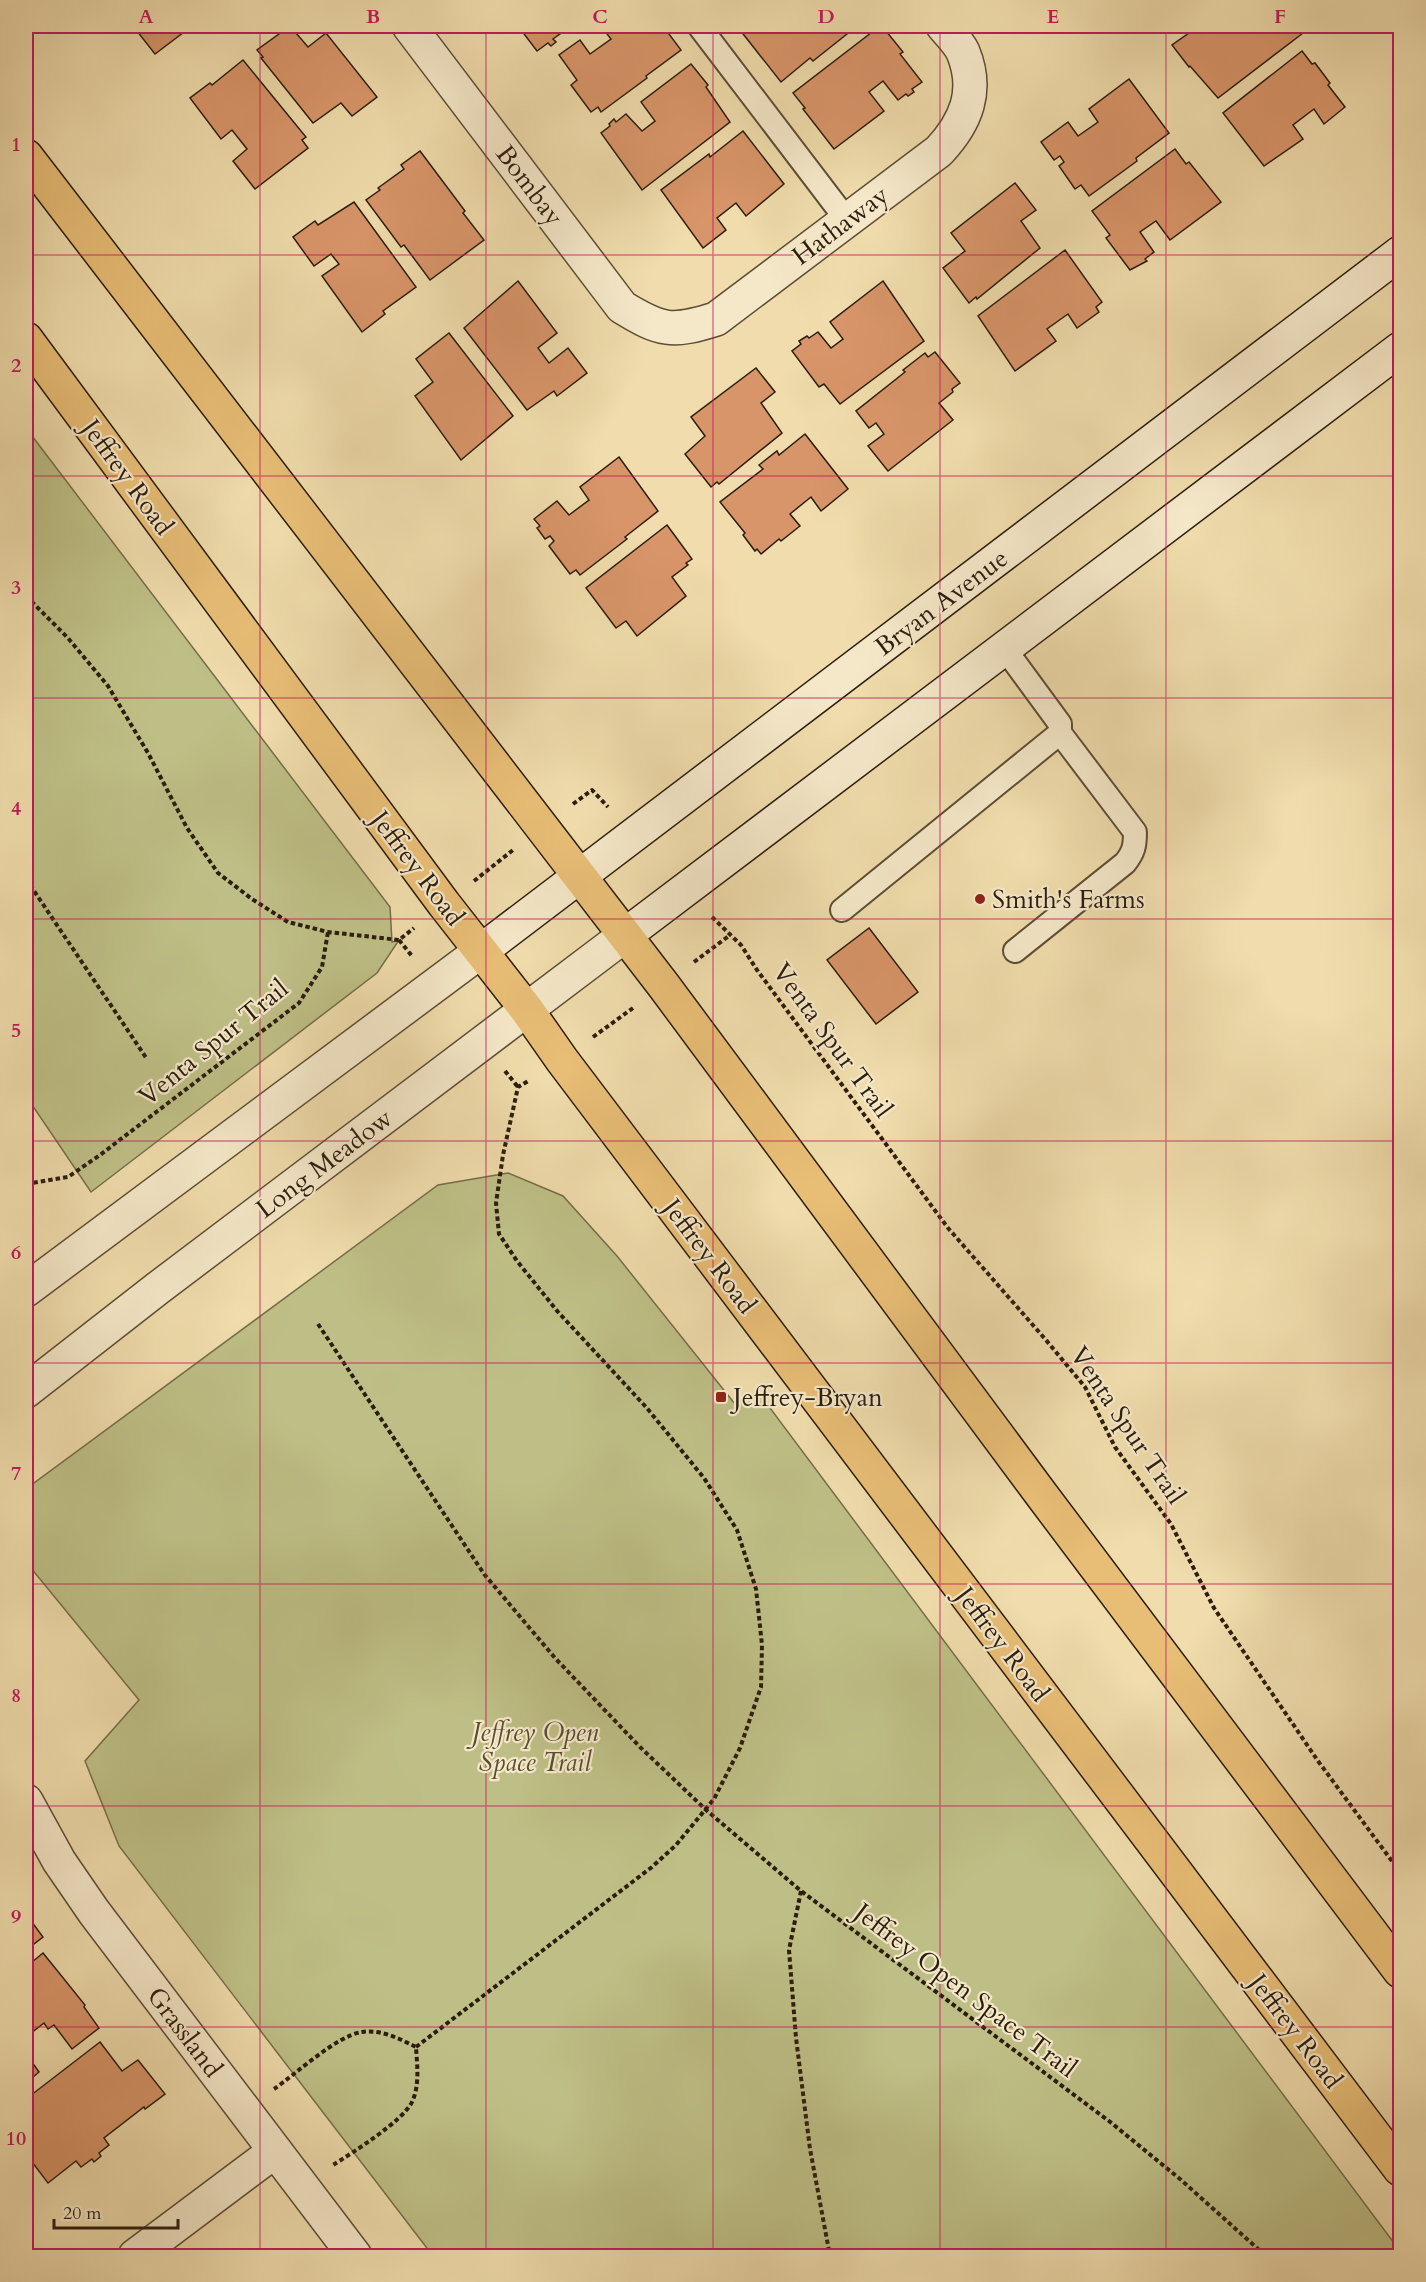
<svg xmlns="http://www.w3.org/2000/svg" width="1426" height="2282" viewBox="0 0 1426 2282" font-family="Cardo,serif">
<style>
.green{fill:#bebf86;stroke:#746e4a;stroke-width:1.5}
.building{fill:#d89569;stroke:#2b1d0f;stroke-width:1.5}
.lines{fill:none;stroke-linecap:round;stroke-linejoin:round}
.service-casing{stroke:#5c4d36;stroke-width:26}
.minor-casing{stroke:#5c4d36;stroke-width:36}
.tertiary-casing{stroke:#5c4d36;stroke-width:36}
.secondary-casing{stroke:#2b1d0f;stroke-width:36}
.primary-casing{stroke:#2b1d0f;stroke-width:36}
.path{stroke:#2b1d0f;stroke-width:4;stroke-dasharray:4.5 3;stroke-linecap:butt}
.service{stroke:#f5e8c9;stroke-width:22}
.minor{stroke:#f5e8c9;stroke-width:33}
.tertiary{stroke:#f5e8c9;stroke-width:33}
.secondary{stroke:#f5e8c9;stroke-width:33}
.primary{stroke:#e8be76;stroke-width:33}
.grid{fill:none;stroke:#c2185b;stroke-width:1.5;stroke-opacity:0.55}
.poi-dot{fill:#8f2418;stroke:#f5e8c9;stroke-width:2}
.labels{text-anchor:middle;stroke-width:4.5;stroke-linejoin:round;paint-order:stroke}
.street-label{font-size:26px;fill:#2b1d0f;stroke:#f5e8c9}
.poi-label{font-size:26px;fill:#2b1d0f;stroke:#f5e8c9;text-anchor:start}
.park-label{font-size:26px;font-style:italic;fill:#574e33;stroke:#f5e8c9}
.neatline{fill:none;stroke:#c2185b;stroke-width:2}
.grid-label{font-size:20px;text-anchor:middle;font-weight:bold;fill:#c2185b}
</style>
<rect width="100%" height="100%" fill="#f0dcac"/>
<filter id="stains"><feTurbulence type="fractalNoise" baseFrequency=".00333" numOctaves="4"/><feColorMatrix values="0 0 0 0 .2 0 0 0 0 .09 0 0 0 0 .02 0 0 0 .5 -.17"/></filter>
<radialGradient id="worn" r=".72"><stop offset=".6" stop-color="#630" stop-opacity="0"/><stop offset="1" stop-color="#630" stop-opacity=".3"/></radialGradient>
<g class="green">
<path d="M26,428L390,907L392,942L399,940L377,973L91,1192L26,1096Z"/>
<path d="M508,1173L563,1196L617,1256L735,1404L758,1392L1400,2251V2256H433L119,1846L85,1761L139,1700L26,1562V1489L438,1185Z"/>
</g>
<g class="building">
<path d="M133,26H192L155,54Z"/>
<path d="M290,26L308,47L326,33L377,97L352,116L341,103L313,123L261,58L263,57L257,50Z"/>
<path d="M518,26H560L564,31L553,39L556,42L551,46L548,43L537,51Z"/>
<path d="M601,26H663L681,50L646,76L647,78L601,112L598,107L591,112L571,85L577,80L559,55L580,40L590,54L611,39Z"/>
<path d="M745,26H857L813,61L810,58L781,82L740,30Z"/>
<path d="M880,26H882L903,52L900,54L922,82L912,89L914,92L908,96L906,94L898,100L883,81L869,92L884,111L834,149L803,109L805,108L793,93Z"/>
<path d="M1199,26H1303L1307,30L1218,98L1190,66L1189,67L1172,45Z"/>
<path d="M1302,51L1312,64L1315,63L1330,83L1328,85L1345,107L1324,124L1314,109L1293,125L1303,139L1264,166L1223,113Z"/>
<path d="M243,60L306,137L302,140L308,148L255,189L233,161L247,149L232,130L221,139L190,98L210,83L212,85Z"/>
<path d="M691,64L708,85L706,87L730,122L642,190L601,133L610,126L609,124L614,119L616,122L626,114L642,131L655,121L641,102Z"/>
<path d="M1129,79L1169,133L1136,158L1137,161L1089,196L1081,185L1075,189L1059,166L1064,162L1060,156L1054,160L1041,142L1068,122L1078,136L1098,122L1089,109Z"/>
<path d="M743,131L784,184L746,216L736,203L717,218L726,230L703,248L661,190L709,154L710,157Z"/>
<path d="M1175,149L1186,164L1189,162L1221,202L1170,240L1156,221L1140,232L1154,252L1145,259L1147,261L1130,270L1106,238L1110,235L1092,211Z"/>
<path d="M420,151L465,211L463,213L484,240L430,280L404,245L401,247L366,200L380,190L378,188L404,169L401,165Z"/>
<path d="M1015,183L1036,210L1021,221L1040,248L977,299L976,297L969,303L943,268L965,251L951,233Z"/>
<path d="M354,202L416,287L383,311L385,314L362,332L322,276L339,264L331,254L314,266L293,237L315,221L318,225Z"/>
<path d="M1065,250L1102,302L1096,307L1099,312L1077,328L1068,314L1047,329L1056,341L1015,371L978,316Z"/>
<path d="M518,281L557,333L538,348L549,363L568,348L587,373L557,396L554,391L527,410L464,328Z"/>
<path d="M883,281L924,341L840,404L824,384L819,387L792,351L801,344L799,341L807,336L809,338L818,332L831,348L843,339L830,322Z"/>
<path d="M449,333L513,416L461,460L415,396L433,382L416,359Z"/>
<path d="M935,352L960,383L952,389L953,392L939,403L953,420L888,471L868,446L884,434L876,423L869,428L856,411L905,372L903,370L925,353L928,357Z"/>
<path d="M756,368L775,392L761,403L782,433L719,484L717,482L711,487L685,454L705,436L691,417Z"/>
<path d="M805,434L848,489L821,511L811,497L790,514L800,526L781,541L779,539L761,554L757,549L755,551L743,535L745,533L720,502L763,469L759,465L777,451L779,455Z"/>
<path d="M619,457L658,511L625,537L627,539L580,575L576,570L570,574L549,546L554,541L550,536L545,539L537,528L540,526L534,519L557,501L569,515L589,500L580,487Z"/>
<path d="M667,525L692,559L686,563L688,565L672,577L686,596L637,636L626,621L616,628L586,588Z"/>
<path d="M869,928L918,992L876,1024L827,960Z"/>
<path d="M26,1914L43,1937L26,1950Z"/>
<path d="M43,1953L85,2005L84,2007L99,2028L72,2049L54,2025L48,2029L44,2023L26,2037V1967Z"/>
<path d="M100,2042L122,2071L138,2060L165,2094L145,2109L144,2107L104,2138L109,2145L99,2153L101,2156L94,2162L92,2159L81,2167L76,2161L48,2183L26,2154L27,2149L26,2147V2099Z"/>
<path d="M26,2054L39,2072L26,2083Z"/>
</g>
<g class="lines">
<defs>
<g id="service">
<path d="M699,26L846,219"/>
<path d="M842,910L1060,733V724L1005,649"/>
<path d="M1015,951L1125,863C1134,852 1135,845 1135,832L1060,733"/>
</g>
<g id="minor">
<path d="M409,26L622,307C661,331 672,333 716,319L939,151C966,122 979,91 963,52C959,43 950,34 943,26"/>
<path d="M26,1801L59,1861L94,1912L355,2256"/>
<path d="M135,2256L275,2151"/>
</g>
<g id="tertiary">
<path d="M26,1290L481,951"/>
<path d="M26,1391L158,1288L624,936"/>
</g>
<g id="secondary">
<path d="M624,936L1400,349"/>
<path d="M481,951L1400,253"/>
</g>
<g id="primary">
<path d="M26,156L664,986L1041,1494L1400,1971"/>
<path d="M26,339L444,904L527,1010L562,1060L1400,2169"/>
</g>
</defs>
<use href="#service" class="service-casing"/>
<use href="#minor" class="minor-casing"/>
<use href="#tertiary" class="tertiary-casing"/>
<use href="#secondary" class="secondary-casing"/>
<use href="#primary" class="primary-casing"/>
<g class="path">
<path d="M26,596L68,638L108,686L148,753L187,828L218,873L252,899L288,922L328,932L399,940L414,928"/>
<path d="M573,804L592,790L608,807"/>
<path d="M26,879L147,1059"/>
<path d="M474,881L513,850"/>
<path d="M712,917L741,945L757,970L948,1228L1046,1340L1085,1387L1115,1447L1171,1524L1214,1608L1318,1761L1400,1872"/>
<path d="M399,940L412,956"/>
<path d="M694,962L730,935"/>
<path d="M593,1037L633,1008"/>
<path d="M505,1071L518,1087"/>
<path d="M26,1184L68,1177L100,1155L299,1003L322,967L328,932"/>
<path d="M318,1324L484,1574L555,1658L640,1747L705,1809L801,1891L1109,2121L1180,2179L1266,2256"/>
<path d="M801,1891L789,1950L796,2038L810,2149L830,2256"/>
<path d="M416,2047L652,1867L676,1845L714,1799L740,1748L761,1687L762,1645L756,1589L737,1530L704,1478L646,1407L558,1312L517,1261L499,1234L496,1203L503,1155L518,1087L530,1080"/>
<path d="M274,2089C296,2074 336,2036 362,2032C381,2029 400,2039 416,2047C417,2064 420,2085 412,2102C403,2121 352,2153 333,2165"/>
</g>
<use href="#service" class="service"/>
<use href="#minor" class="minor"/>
<use href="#tertiary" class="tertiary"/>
<use href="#secondary" class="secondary"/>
<use href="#primary" class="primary"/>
</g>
<path class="grid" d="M260,26V2256M486,26V2256M713,26V2256M940,26V2256M1166,26V2256M26,255H1400M26,476H1400M26,698H1400M26,919H1400M26,1141H1400M26,1363H1400M26,1584H1400M26,1806H1400M26,2027H1400"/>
<g class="poi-dot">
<circle cx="980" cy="899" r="6"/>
<rect x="715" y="1391" width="12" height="12" rx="3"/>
</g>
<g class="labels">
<g class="street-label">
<text transform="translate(530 185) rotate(53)" y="9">Bombay</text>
<text transform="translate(840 225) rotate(-37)" y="9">Hathaway</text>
<text transform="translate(128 477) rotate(54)" y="9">Jeffrey Road</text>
<text transform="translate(941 602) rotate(-37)" y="9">Bryan Avenue</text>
<text transform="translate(418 868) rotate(53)" y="9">Jeffrey Road</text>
<text transform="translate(833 1040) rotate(54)" y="9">Venta Spur Trail</text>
<text transform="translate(213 1042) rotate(-39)" y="9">Venta Spur Trail</text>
<text transform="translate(324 1163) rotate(-37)" y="9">Long Meadow</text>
<text transform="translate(710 1256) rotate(53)" y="9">Jeffrey Road</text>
<text transform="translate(1128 1425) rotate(56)" y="9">Venta Spur Trail</text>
<text transform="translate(1003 1644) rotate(53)" y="9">Jeffrey Road</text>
<text transform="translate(966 1990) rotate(37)" y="9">Jeffrey Open Space Trail</text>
<text transform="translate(1296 2031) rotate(53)" y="9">Jeffrey Road</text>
<text transform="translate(185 2032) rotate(53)" y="9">Grassland</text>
</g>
<g class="poi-label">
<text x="992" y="908">Smith's Farms</text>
<text x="733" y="1406">Jeffrey-Bryan</text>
</g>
<g class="park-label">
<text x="535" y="1741">Jeffrey Open<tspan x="535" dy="30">Space Trail</tspan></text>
</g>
</g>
<rect width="1426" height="2282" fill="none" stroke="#f0dcac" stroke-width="66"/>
<path d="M54 2219v9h124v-9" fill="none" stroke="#2b1d0f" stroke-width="3"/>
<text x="63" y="2219" font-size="18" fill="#2b1d0f" stroke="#f5e8c9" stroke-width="4.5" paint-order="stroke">20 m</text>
<rect x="33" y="33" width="1360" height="2216" class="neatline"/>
<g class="grid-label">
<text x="146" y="23">A</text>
<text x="373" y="23">B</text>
<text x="600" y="23">C</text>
<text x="826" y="23">D</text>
<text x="1053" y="23">E</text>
<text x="1280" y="23">F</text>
<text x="16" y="151">1</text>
<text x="16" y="372">2</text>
<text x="16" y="594">3</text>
<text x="16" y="815">4</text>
<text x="16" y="1037">5</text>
<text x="16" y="1259">6</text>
<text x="16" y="1480">7</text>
<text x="16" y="1702">8</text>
<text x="16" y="1923">9</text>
<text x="16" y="2145">10</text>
</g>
<rect width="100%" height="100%" filter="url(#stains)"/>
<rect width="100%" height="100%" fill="url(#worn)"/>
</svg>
